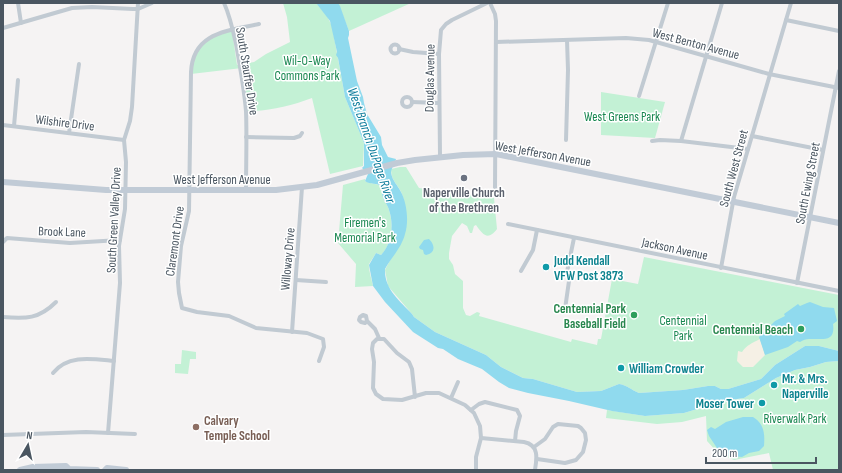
<svg xmlns="http://www.w3.org/2000/svg" width="842" height="473" viewBox="0 0 842 473" font-family="'Sofia Sans Condensed',sans-serif">
<style>
.green{fill:#c3f1d5}
.sand{fill:#f5f0e5}
.water{fill:#90daee}
.lines{fill:none;stroke-linecap:round;stroke-linejoin:round}
.street{stroke:#c1cad2;stroke-width:4}
.secondary{stroke:#c1cbd6;stroke-width:6}
.worship-dot{fill:#6b7280;stroke:#fff;stroke-width:1.5}
.culture-dot{fill:#0f9aa8;stroke:#fff;stroke-width:1.5}
.leisure-dot{fill:#2e9e5b;stroke:#fff;stroke-width:1.5}
.education-dot{fill:#8d6e63;stroke:#fff;stroke-width:1.5}
.labels{text-anchor:middle;stroke-width:3;stroke-linejoin:round;paint-order:stroke}
.street-label{font-size:13px;fill:#4a5661;stroke:#fff}
.park-label{font-size:13px;fill:#17864f;stroke:#fff}
.worship-label{font-size:13px;font-weight:bold;fill:#5b616d;stroke:#fff}
.culture-label{font-size:13px;font-weight:bold;fill:#0d838f;stroke:#fff;text-anchor:start}
.leisure-label{font-size:13px;font-weight:bold;fill:#27864d;stroke:#fff;text-anchor:end}
.education-label{font-size:13px;font-weight:bold;fill:#785e54;stroke:#fff;text-anchor:start}
.water-label{font-size:14px;font-style:italic;fill:#0c7c9b;stroke:#fff}
</style>
<rect width="100%" height="100%" fill="#f5f3f3"/>
<g class="green">
<path d="M283,3H316L327,16L332,26L345,97L364,143L363,166L330,174L312,98C291,106 270,111 248,111L245,83L242,68L191,74C193,60 197,45 210,38C217,35 225,33 232,31L237,65L254,62L266,54L290,42L287,17Z"/>
<path d="M338,3H411L349,31Z"/>
<path d="M601,92L665,102L655,138L601,135Z"/>
<path d="M400,167H406L419,188L494,198L497,229C488,241 483,235 476,225L474,226L472,233H470L467,226L462,223L452,236L449,253V259L453,265L455,274L463,281V308L466,315L470,316L477,312L480,313L479,316L571,342L572,339L597,345L598,339H601L612,279L638,284L644,257L839,295V351L819,346H805L775,365L761,379L728,389H721L715,386H708L683,390L639,393C631,390 627,385 619,384L601,391L577,392L533,379L523,378L501,367L486,355L435,332L414,317L412,314L388,286L385,270C397,245 410,239 405,209C404,204 404,199 402,194C399,185 391,182 391,169Z"/>
<path d="M365,179V181C370,184 378,183 382,187C382,189 382,191 382,193C382,199 388,205 389,210C394,225 392,244 381,255L376,253C374,257 371,260 369,264C368,268 372,281 373,286L355,287L356,264L338,243L343,185Z"/>
<path d="M182,350L196,352V359H190L188,374L175,373V364H181Z"/>
<path d="M839,361V470H773L769,453L734,460L718,453L707,441L706,416L682,422L657,424L606,418L607,410L645,416L684,413L724,401L744,398L776,378L795,370L810,367L826,362Z"/>
</g>
<path class="sand" d="M760,339L765,355L753,367H743L737,361L738,351L742,352C747,345 752,343 760,339Z"/>
<g class="water">
<path d="M316,3H338L340,6L349,31V35L348,38L357,81L363,97L364,103L367,114L381,137L382,145L388,157L396,159C395,164 391,168 391,173C393,182 397,184 401,192C407,203 409,222 405,234C402,247 391,258 385,269C384,289 400,301 412,314L414,317L435,332L486,355L501,367L523,378L533,379L577,392L601,391L619,384C627,385 631,390 639,393L683,390L708,386H715L721,389H728L761,379L775,365L805,346H819L839,351V361L826,362L810,367L795,370L776,378L744,398L724,401L684,413L645,416L612,411L569,401L528,393L509,388L499,382L482,369L458,359L443,349L438,348L413,332L385,302L373,286L369,265L376,253L381,255C392,244 394,224 389,210C388,205 382,199 382,193C382,191 382,189 382,187C377,182 370,185 365,181L368,174L362,168L364,166V143L345,97L338,58L336,55L337,52L330,21Z"/>
<path d="M429,239C435,245 436,253 426,255L424,254L423,250L420,249L419,247L424,240Z"/>
<path d="M810,302L823,307L834,308L837,321L833,324C836,344 820,338 809,339C806,339 803,340 800,342L797,341L788,347L765,355L759,337L775,321L785,316L784,314L798,304L800,306L807,303Z"/>
<path d="M743,417H753C764,424 765,433 764,446L759,451L749,453L742,457L730,456L721,454L709,436L707,430L711,427L715,429L726,422Z"/>
</g>
<g class="lines">
<g class="street">
<path d="M18,3L21,23"/>
<path d="M224,3C230,16 233,30 236,44C240,66 244,88 246,111C247,137 246,164 246,191"/>
<path d="M490,3L495,14L496,21L495,188"/>
<path d="M786,20L839,31"/>
<path d="M259,24C228,31 193,32 191,72L189,211L181,246L178,282L179,293L182,308L197,312L229,316L256,328L307,333L323,339L324,347L319,361"/>
<path d="M3,28L72,8L92,7L133,9H138L152,3"/>
<path d="M496,42L626,38L649,40L769,74L839,88"/>
<circle cx="395" cy="49" r="4.5"/>
<path d="M399,49L413,52L439,54"/>
<path d="M639,96L668,3"/>
<circle cx="407" cy="102" r="5"/>
<path d="M412,102L439,103"/>
<path d="M3,125L124,140"/>
<path d="M14,126L18,80"/>
<path d="M69,133L79,64"/>
<path d="M752,136L823,150"/>
<path d="M246,137L294,138L300,136L302,133"/>
<path d="M566,140L568,70L567,40"/>
<path d="M652,141L660,140L681,141L748,149"/>
<path d="M681,141L722,3"/>
<path d="M440,156L439,54L441,30L446,24L452,20L487,3"/>
<path d="M508,224L839,291"/>
<path d="M3,242L7,238L70,243L120,240"/>
<path d="M721,268L734,197L791,3"/>
<path d="M521,271L533,250L537,230"/>
<path d="M296,280L326,282"/>
<path d="M797,283L839,71"/>
<path d="M573,310L565,309L570,274L567,272L574,238"/>
<path d="M3,317C26,319 39,319 56,302"/>
<path d="M367,321L365,323L361,322L359,320L360,317L363,315L366,316L367,321L375,329L379,338"/>
<path d="M292,332L302,187"/>
<path d="M53,373C68,354 93,359 114,361"/>
<path d="M415,397L412,369L409,362L397,353L384,339H377L373,343L372,349L374,362L373,388L376,394L383,399L402,400L426,393H439L465,405L474,413L480,426L481,438L476,457V470"/>
<path d="M451,398L458,382"/>
<path d="M471,410L479,404L485,402L517,410L520,416L516,431L515,441"/>
<path d="M108,433L120,283L119,246L125,209L126,162L124,140L130,121L132,107L138,3"/>
<path d="M3,435L86,432L135,434"/>
<path d="M481,438L524,442C539,445 537,458 535,470"/>
<path d="M534,447L545,439L553,427L558,424L578,426L581,428L585,433L586,440L583,452L576,460L565,463L537,459"/>
</g>
<g class="secondary">
<path d="M3,182L106,190H276L317,185L397,163L415,160L463,155L496,154L839,223"/>
<path d="M20,470L33,467L66,466L69,469L97,470"/>
<path d="M105,470L107,468L126,470"/>
</g>
</g>
<circle class="worship-dot" cx="464" cy="178" r="4"/>
<g class="culture-dot">
<circle cx="546" cy="267" r="4"/>
<circle cx="621" cy="368" r="4"/>
<circle cx="774" cy="385" r="4"/>
<circle cx="762" cy="403" r="4"/>
</g>
<g class="leisure-dot">
<circle cx="634" cy="315" r="4"/>
<circle cx="801" cy="329" r="4"/>
</g>
<circle class="education-dot" cx="196" cy="427" r="4"/>
<g class="labels">
<g class="street-label">
<text transform="translate(696 43) rotate(15)" y="5">West Benton Avenue</text>
<text transform="translate(248 71) rotate(81)" y="5">South Stauffer Drive</text>
<text transform="translate(429 78) rotate(-89)" y="5">Douglas Avenue</text>
<text transform="translate(65 122) rotate(7)" y="5">Wilshire Drive</text>
<text transform="translate(543 153) rotate(10)" y="5">West Jefferson Avenue</text>
<text transform="translate(733 168) rotate(-75)" y="5">South West Street</text>
<text x="222" y="184">West Jefferson Avenue</text>
<text transform="translate(807 183) rotate(-79)" y="5">South Ewing Street</text>
<text transform="translate(113 220) rotate(-87)" y="5">South Green Valley Drive</text>
<text transform="translate(62 231) rotate(2)" y="5">Brook Lane</text>
<text transform="translate(174 241) rotate(-82)" y="5">Claremont Drive</text>
<text transform="translate(675 248) rotate(12)" y="5">Jackson Avenue</text>
<text transform="translate(287 259) rotate(-85)" y="5">Willoway Drive</text>
</g>
<g class="park-label">
<text x="307" y="65">Wil-O-Way<tspan x="307" dy="15">Commons Park</tspan></text>
<text x="622" y="121">West Greens Park</text>
<text x="365" y="227">Firemen's<tspan x="365" dy="15">Memorial Park</tspan></text>
<text x="683" y="325">Centennial<tspan x="683" dy="15">Park</tspan></text>
<text x="795" y="423">Riverwalk Park</text>
</g>
<g class="worship-label">
<text x="464" y="197">Naperville Church<tspan x="464" dy="15">of the Brethren</tspan></text>
</g>
<g class="culture-label">
<text x="554" y="265">Judd Kendall<tspan x="554" dy="15">VFW Post 3873</tspan></text>
<text x="629" y="373">William Crowder</text>
<text x="782" y="383">Mr. &amp; Mrs.<tspan x="782" dy="15">Naperville</tspan></text>
<text x="754" y="408" text-anchor="end">Moser Tower</text>
</g>
<g class="leisure-label">
<text x="626" y="313">Centennial Park<tspan x="626" dy="15">Baseball Field</tspan></text>
<text x="793" y="334">Centennial Beach</text>
</g>
<g class="education-label">
<text x="204" y="425">Calvary<tspan x="204" dy="15">Temple School</tspan></text>
</g>
<g class="water-label">
<text transform="translate(372 145) rotate(71)" y="5">West Branch DuPage River</text>
</g>
</g>
<rect width="842" height="473" fill="none" stroke="#4a5661" stroke-width="8"/>
<g transform="translate(28 445) rotate(9)" stroke="#ffffff" stroke-width="3" paint-order="stroke">
<path d="M0-3L7 15L0 10L-7 15Z" fill="#4a5661"/>
<text y="-6" font-size="11" font-weight="bold" text-anchor="middle" fill="#4a5661">N</text>
</g>
<path d="M706 457v6h110v-6" fill="none" stroke="#4a5661" stroke-width="2"/>
<text x="712" y="457" font-size="12" fill="#4a5661" stroke="#ffffff" stroke-width="3" paint-order="stroke">200 m</text>
</svg>
